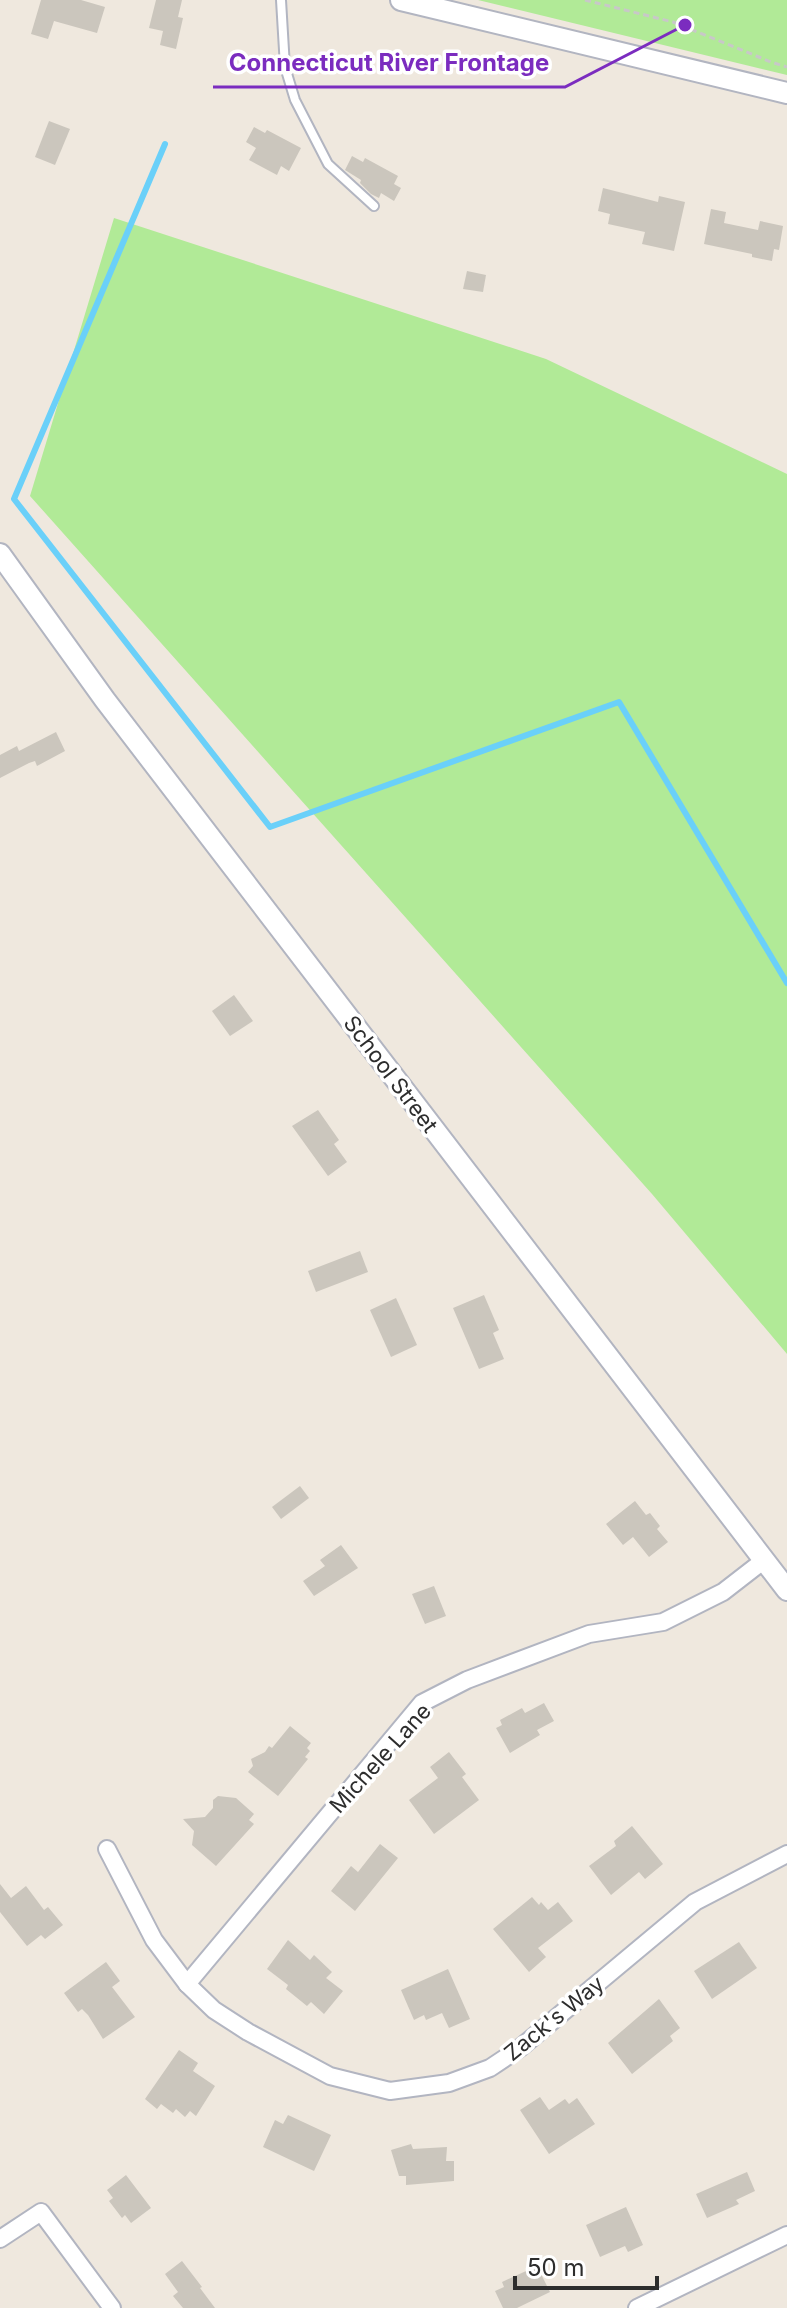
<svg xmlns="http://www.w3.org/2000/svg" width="787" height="2308" viewBox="0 0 787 2308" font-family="Inter,sans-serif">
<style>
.green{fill:#b1ea97}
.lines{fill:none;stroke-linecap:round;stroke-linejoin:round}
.stream{stroke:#6ad0f9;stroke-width:6}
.building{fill:#cbc6bd}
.service-casing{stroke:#b2b5c1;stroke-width:12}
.minor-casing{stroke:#b2b5c1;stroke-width:20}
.tertiary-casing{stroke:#b2b5c1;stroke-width:24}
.path{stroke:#c8c8c8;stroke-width:3;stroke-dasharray:6 4;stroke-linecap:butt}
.service{stroke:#fff;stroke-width:8}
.minor{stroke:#fff;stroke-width:16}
.tertiary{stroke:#fff;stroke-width:20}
.labels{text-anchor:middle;stroke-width:7;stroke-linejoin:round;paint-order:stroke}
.street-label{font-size:22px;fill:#2d2d2d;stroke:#fff}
.leader{fill:none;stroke:#7b2cbf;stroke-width:3}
.callout-dot{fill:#7b2cbf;stroke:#fff;stroke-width:3}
.callout-label{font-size:24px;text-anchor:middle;font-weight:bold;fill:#7b2cbf;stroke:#fff;stroke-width:7;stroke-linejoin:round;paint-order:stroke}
</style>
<rect width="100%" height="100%" fill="#efe8de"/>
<g class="green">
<path d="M478,0H787V75Z"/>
<path d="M114,218L546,359L787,474V1354L652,1194L30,496Z"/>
</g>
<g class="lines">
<path class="stream" d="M165,144L14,499L270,827L619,702L787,983"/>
</g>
<g class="building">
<path d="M41,0H81L105,7L97,33L54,21L48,39L31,34Z"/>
<path d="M156,0H182L178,17L183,18L176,49L160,45L163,31L149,28Z"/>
<path d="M49,121L70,129L55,165L35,157Z"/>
<path d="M254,127L265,133L267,130L301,148L289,171L281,166L277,175L249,160L256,148L246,142Z"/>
<path d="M352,156L363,162L365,158L398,176L394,184L401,188L394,201L381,193L379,198L371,194L360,183L361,180L345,170Z"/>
<path d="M603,188L658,202L659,196L685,202L674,251L642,244L645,232L608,224L610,214L598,211Z"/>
<path d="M711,209L726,212L724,223L758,230L760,221L783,226L779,250L774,249L772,261L752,257V254L704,244Z"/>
<path d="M467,271L486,275L483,292L463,289Z"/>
<path d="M56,732L65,751L37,766L35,761L29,763L0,778V755L17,746L19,751Z"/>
<path d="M234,995L253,1021L230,1036L212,1011Z"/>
<path d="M318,1110L339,1140L334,1144L347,1162L328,1176L292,1126Z"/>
<path d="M360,1251L368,1272L316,1292L308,1271Z"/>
<path d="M484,1295L499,1330L493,1333L504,1359L479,1369L453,1308Z"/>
<path d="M396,1298L417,1345L391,1357L370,1310Z"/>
<path d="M300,1486L309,1498L281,1519L272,1507Z"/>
<path d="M635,1501L646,1515L650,1513L660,1526L657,1529L668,1542L649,1557L633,1537L623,1545L606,1524Z"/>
<path d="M341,1545L358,1568L314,1596L303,1581L325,1566L320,1560Z"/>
<path d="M434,1586L446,1616L425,1624L412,1594Z"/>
<path d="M544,1703L554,1721L537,1730L540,1735L510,1753L496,1728L502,1725L500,1720L522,1708L525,1713Z"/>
<path d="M290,1726L311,1743L307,1748L310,1751L305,1757L308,1759L278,1796L248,1772L253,1766L251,1759L265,1752L269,1746L272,1748Z"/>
<path d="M449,1752L466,1774L462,1777L479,1800L434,1834L409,1800L438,1778L430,1767Z"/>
<path d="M218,1796L236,1798L254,1814L249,1820L254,1824L216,1866L192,1845L194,1831L183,1819L205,1817L213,1808V1800Z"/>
<path d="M632,1826L663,1864L645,1879L639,1872L611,1895L589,1866L616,1846L614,1841Z"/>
<path d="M380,1844L398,1858L355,1911L331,1891L351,1866L358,1872Z"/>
<path d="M0,1884L11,1898L26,1886L44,1910L48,1907L63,1925L45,1939L41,1935L27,1946L0,1912Z"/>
<path d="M532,1897L539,1905L541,1902L548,1910L558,1902L573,1921L538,1948L546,1957L529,1972L493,1929Z"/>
<path d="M288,1940L310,1960L314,1955L332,1972L326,1978L343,1991L324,2014L311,2002L307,2006L286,1989L288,1985L267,1969Z"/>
<path d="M739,1942L757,1968L712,1999L694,1971Z"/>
<path d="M106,1962L120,1981L112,1987L135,2017L103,2039L88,2015L82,2009L78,2012L64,1993Z"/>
<path d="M448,1969L470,2019L449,2028L442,2013L426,2020L424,2015L414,2020L401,1990Z"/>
<path d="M659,1999L680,2028L670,2036L673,2041L632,2074L608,2043Z"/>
<path d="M179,2050L198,2063L193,2071L215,2086L196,2116L190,2111L185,2117L176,2109L173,2113L161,2104L157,2109L145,2099Z"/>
<path d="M540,2097L549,2110L565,2099L569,2104L577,2098L595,2124L549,2154L520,2110Z"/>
<path d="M288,2115L331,2135L314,2171L263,2147L275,2120L283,2124Z"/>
<path d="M411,2144L413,2149L447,2147L446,2161H454V2181L406,2185V2176H399L391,2150Z"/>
<path d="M747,2172L755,2191L736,2200L739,2204L707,2218L696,2194Z"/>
<path d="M126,2175L151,2208L131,2223L125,2215L122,2218L109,2201L113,2198L107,2190Z"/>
<path d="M626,2207L643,2245L628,2252L625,2246L600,2257L586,2225Z"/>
<path d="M182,2261L202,2287L200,2288L215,2308H183L173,2296L178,2292L165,2274Z"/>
<path d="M537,2266L550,2292L517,2308H503L495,2291L504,2287L502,2282Z"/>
</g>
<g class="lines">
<defs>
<path id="service" d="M281,0L285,67L295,100L328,164L374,206"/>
<g id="minor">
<path d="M107,1849L154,1940L187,1984L214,2010L248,2032L330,2076L390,2091L449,2083L490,2068L520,2048L695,1902L787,1854"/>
<path d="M187,1984L422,1703L467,1680L589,1634L663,1622L723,1592L763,1561"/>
<path d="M0,2239L41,2212L112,2308"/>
<path d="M637,2308L787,2235"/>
</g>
<g id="tertiary">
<path d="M401,0L787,93"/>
<path d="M0,554L105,700L787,1590"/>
</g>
</defs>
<use href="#service" class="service-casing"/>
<use href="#minor" class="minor-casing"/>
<use href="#tertiary" class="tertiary-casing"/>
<path class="path" d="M585,0L673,22L771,62L787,67"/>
<use href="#service" class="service"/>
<use href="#minor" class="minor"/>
<use href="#tertiary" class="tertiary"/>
</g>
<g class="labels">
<g class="street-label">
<text transform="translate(391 1074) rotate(53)" y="8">School Street</text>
<text transform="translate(380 1758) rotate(-48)" y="8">Michele Lane</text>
<text transform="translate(554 2018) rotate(-39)" y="8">Zack's Way</text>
</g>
</g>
<path class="leader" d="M685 25L565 87H213"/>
<circle class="callout-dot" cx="685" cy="25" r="8"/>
<g class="callout-label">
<text x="389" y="71">Connecticut River Frontage</text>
</g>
<path d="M515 2276v12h142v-12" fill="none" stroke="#2d2d2d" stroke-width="4"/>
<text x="527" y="2276" font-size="24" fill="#2d2d2d" stroke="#ffffff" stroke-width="6" paint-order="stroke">50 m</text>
</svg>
